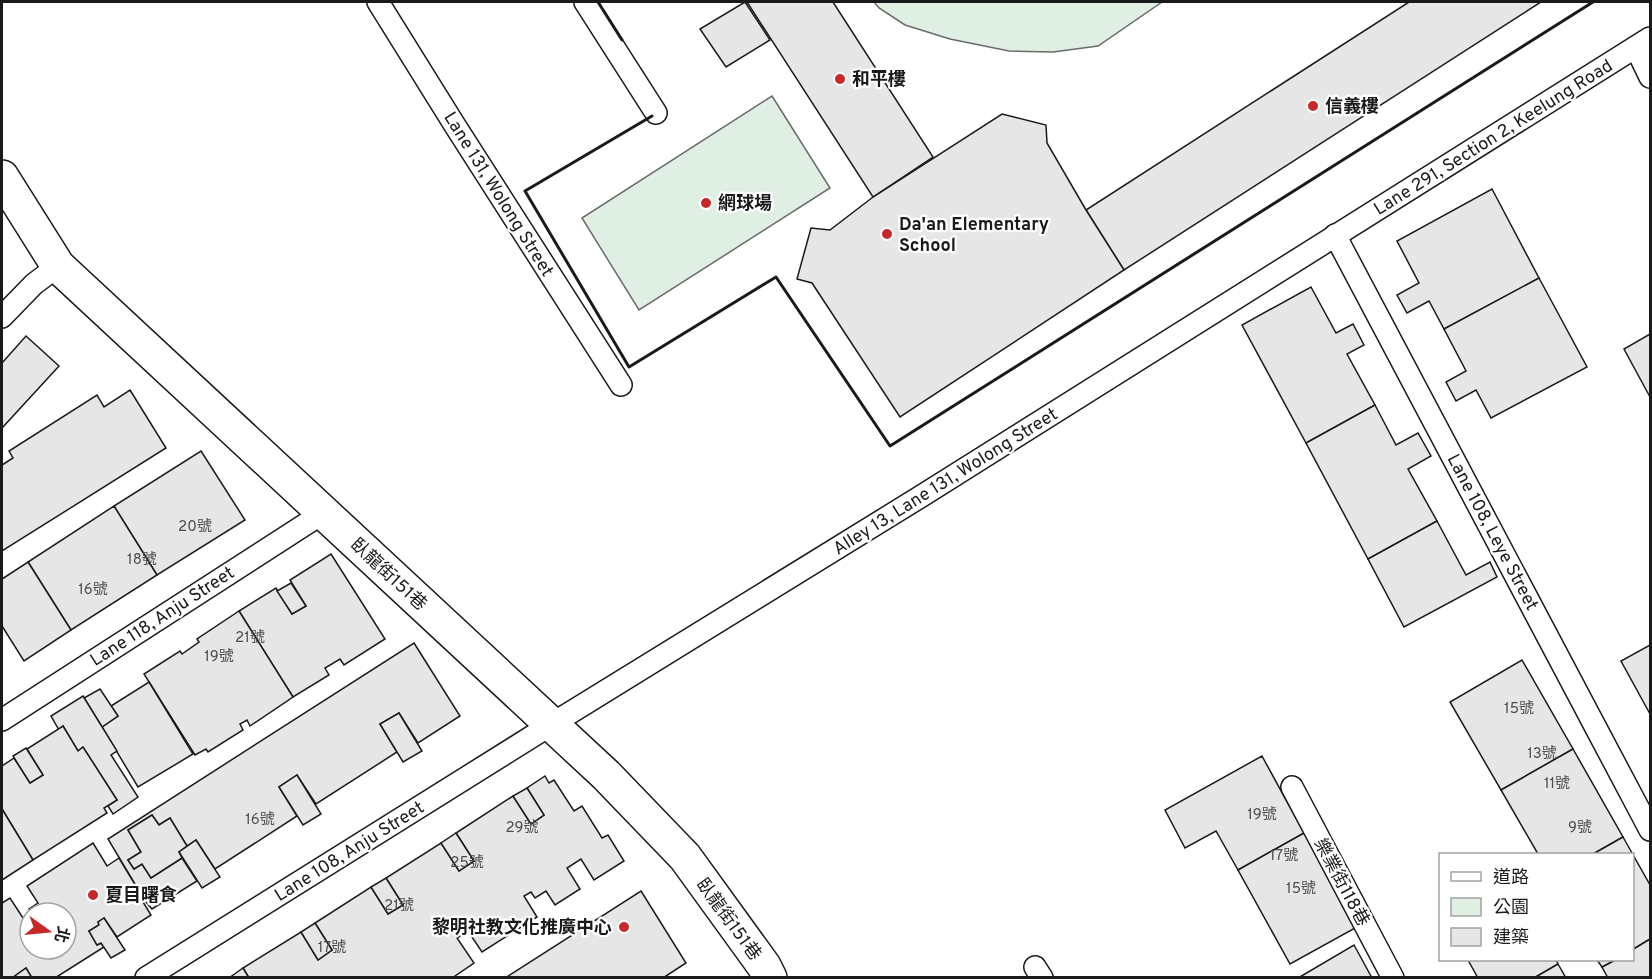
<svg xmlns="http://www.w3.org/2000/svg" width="1652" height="979" viewBox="0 0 1652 979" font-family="Overpass,'Noto Sans TC',sans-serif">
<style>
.green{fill:#e0efe3;stroke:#6a6a6a;stroke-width:1.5}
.building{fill:#e6e6e6;stroke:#1a1a1a;stroke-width:1.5}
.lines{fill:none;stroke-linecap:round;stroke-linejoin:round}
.lane-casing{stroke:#1a1a1a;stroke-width:24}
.secondary-casing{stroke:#1a1a1a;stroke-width:36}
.lane{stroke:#fff;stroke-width:21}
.secondary{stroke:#fff;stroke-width:33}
.wall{stroke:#1a1a1a;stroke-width:3}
.poi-dot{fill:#c62828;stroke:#fff;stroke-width:2}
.labels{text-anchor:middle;stroke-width:4.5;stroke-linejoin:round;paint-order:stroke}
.number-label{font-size:15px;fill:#4d4d4d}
.poi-label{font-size:18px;font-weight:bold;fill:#1a1a1a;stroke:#fff;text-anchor:start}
.street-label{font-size:18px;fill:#1a1a1a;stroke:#fff}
</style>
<rect width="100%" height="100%" fill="#fff"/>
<g class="green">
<path d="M874,2H1162L1098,46L1053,52L1009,51L950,39L905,25L879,8Z"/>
<path d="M772,96L830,188L639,310L582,218Z"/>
</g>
<g class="building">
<path d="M745,2L770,40L726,67L700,29Z"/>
<path d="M747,2H833L933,157L873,197Z"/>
<path d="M1409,2H1541L1124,270L1086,210Z"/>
<path d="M1002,114L1046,125L1047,143L1086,210L1124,270L900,417L812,283L797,279L811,228L830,230L873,197Z"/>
<path d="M1492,189L1539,278L1444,329L1429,301L1407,313L1397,295L1419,283L1397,241Z"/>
<path d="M1539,278L1587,367L1491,418L1476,390L1456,401L1446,382L1466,371L1444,329Z"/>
<path d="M1311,287L1336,333L1353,324L1364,345L1347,354L1375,405L1306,443L1242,325Z"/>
<path d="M1650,334V397L1624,349Z"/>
<path d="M26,336L59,366L2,428V363Z"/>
<path d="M130,390L166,448L2,551V465L13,458L9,451L97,395L104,407Z"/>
<path d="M1375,405L1396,445L1418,433L1431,456L1408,469L1437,521L1368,559L1306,443Z"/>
<path d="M201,451L245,520L157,575L114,506Z"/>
<path d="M114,506L157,575L71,630L28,562Z"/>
<path d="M1437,521L1466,575L1490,562L1497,577L1404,627L1368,559Z"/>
<path d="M331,554L385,639L344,665L340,659L325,668L329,675L293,697L239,611L276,588L292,614L306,606L290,580Z"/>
<path d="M28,562L71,630L24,661L2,626V579Z"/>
<path d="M291,583L306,606L292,614L277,591Z"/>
<path d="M239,611L293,697L250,726L247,720L240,724L243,730L208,752L206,749L195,755L144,674L180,651L182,654L199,642L197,639Z"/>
<path d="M414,643L460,716L418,743L399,713L380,724L397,752L316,804L297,775L279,787L297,816L215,869L196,840L187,846L170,818L159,825L152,815L128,830L141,852L128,860L134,869L142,864L151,878L182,858L197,881L152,909L145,901L108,839Z"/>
<path d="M1650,645V714L1621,661Z"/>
<path d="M1522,660L1573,749L1501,790L1450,702Z"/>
<path d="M149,682L193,754L138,787L102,727L118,716L111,706Z"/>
<path d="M100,689L118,716L102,727L84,698Z"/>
<path d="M83,696L117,751L111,755L138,797L113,814L108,806L117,800L83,747L78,751L63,726L59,730L51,716Z"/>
<path d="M399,713L422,751L403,762L380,724Z"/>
<path d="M63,726L78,751L83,747L117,800L104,808L107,813L33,860L2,809V766L14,758L30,783L43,775L27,749Z"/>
<path d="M26,748L43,775L30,783L13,756Z"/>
<path d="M1573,749L1623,837L1593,854H1538L1501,790Z"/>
<path d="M1262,756L1304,833L1238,870L1216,831L1185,848L1165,810Z"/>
<path d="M297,775L321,814L303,825L279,787Z"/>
<path d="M545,776L549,783L554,780L574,811L582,806L602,838L608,835L624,861L594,880L581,859L567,868L580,889L555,905L546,891L535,898L531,892L524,896L537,917L482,952L468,931L457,938L474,963L452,978H249L243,968L301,932L318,960L332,950L315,923L371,887L388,914L403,905L386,878L441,843L459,871L474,861L456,833L513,796L531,824L544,815L527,788Z"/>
<path d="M527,788L544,815L531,824L513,796Z"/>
<path d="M2,809L33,860L2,880Z"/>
<path d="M152,815L159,825L170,818L187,846L179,852L182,858L151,878L142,864L134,869L128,860L141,852L128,830Z"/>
<path d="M456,833L474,861L459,871L441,843Z"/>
<path d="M1304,833L1357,927L1290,964L1238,870Z"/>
<path d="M1623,837L1650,885V939L1632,950V854H1593Z"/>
<path d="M196,840L220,877L202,888L179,852Z"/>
<path d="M93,843L107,866L119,858L145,901L143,902L151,915L117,937L104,918L98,922L99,925L89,931L97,945L101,943L104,947L55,978H32L26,968L12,978H2V903L10,898L23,918L30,914V949H66V913H31L29,909L38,903L27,886Z"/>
<path d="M386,878L403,905L388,914L371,887Z"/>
<path d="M641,891L686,963L663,978H505Z"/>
<path d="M104,918L125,950L111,958L101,943L97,945L89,931L99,925L98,922Z"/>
<path d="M315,923L332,950L318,960L301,932Z"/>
<path d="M1650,939V978H1608L1602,967L1615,960H1632V950Z"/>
<path d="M1354,945L1372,978H1298Z"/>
<path d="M1468,960H1556L1558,964L1534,978H1478Z"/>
<path d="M1597,960H1615L1602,967Z"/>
<path d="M1558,964L1566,978H1534Z"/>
<path d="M26,968L32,978H12Z"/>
<path d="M243,968L249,978H229Z"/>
</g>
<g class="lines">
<defs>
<g id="lane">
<path d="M378,2L454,124L621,385"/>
<path d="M585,2L656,113"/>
<path d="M1636,48L1650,77"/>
<path d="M1335,235L1650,830"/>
<path d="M2,317L34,284L58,266"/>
<path d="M2,720L323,513"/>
<path d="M1292,787L1393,978"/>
<path d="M1035,967L1042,978"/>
<path d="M146,978L552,724L920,497L1650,38"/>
</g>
<path id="secondary" d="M2,177L58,266L606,775L685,857L764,966L770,978"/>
</defs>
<use href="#lane" class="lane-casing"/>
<use href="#secondary" class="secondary-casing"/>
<use href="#lane" class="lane"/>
<use href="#secondary" class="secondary"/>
<g class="wall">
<path d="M598,2L622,40"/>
<path d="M652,116L525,191L629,367L776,277L890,446L1593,2"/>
</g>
</g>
<g class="poi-dot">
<circle cx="840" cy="79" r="6"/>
<circle cx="1313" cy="106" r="6"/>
<circle cx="706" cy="203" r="6"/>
<circle cx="887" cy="234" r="6"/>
<circle cx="93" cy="895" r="6"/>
<circle cx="624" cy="927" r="6"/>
</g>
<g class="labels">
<g class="number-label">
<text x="195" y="531">20號</text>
<text x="142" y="564">18號</text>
<text x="93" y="594">16號</text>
<text x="250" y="642">21號</text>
<text x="219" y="661">19號</text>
<text x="1519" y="713">15號</text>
<text x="1542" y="758">13號</text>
<text x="1557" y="788">11號</text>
<text x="1262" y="819">19號</text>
<text x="260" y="824">16號</text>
<text x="522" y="832">29號</text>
<text x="1580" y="832">9號</text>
<text x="1284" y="860">17號</text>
<text x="467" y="867">25號</text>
<text x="1301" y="893">15號</text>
<text x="399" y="910">21號</text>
<text x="332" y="952">17號</text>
</g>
<g class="poi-label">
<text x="852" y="85">和平樓</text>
<text x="1325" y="112">信義樓</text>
<text x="718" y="209">網球場</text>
<text x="899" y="230">Da'an Elementary<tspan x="899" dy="21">School</tspan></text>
<text x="105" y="901">夏目曙食</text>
<text x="612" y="933" text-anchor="end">黎明社教文化推廣中心</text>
</g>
<g class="street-label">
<text transform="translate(1493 137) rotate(-32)" y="6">Lane 291, Section 2, Keelung Road</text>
<text transform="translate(499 194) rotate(58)" y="6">Lane 131, Wolong Street</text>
<text transform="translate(945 481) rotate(-32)" y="6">Alley 13, Lane 131, Wolong Street</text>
<text transform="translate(1493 532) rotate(62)" y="6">Lane 108, Leye Street</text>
<text transform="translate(389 574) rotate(43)" y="6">臥龍街151巷</text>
<text transform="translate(162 616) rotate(-33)" y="6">Lane 118, Anju Street</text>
<text transform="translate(349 851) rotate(-32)" y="6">Lane 108, Anju Street</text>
<text transform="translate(1342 882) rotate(62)" y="6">樂業街118巷</text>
<text transform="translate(729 919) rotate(54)" y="6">臥龍街151巷</text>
</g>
</g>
<rect width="1652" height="979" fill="none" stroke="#1a1a1a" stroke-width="6"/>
<rect x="1439" y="853" width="195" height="108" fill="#ffffff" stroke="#a3a3a3" stroke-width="1.5"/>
<rect x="1451" y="872" width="30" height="9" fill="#ffffff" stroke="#a3a3a3" stroke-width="1.5"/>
<text x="1493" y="883" font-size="18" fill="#1a1a1a">道路</text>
<rect x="1451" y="898" width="30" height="18" fill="#e0efe3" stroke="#a3a3a3" stroke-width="1.5"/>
<text x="1493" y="913" font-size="18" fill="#1a1a1a">公園</text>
<rect x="1451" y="928" width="30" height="18" fill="#e6e6e6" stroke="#a3a3a3" stroke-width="1.5"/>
<text x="1493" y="943" font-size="18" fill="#1a1a1a">建築</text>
<g transform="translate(48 931) rotate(105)"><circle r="28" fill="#ffffff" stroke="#a3a3a3" stroke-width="1.5"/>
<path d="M0-4.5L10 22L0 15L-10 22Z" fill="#c62828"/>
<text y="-9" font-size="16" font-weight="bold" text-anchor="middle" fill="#1a1a1a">北</text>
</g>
</svg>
